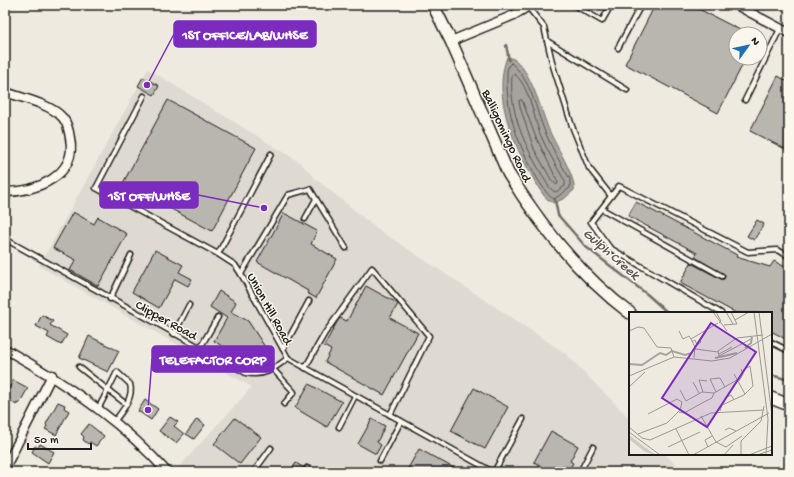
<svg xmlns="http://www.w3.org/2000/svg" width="794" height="477" viewBox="0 0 794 477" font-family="'Gochi Hand',sans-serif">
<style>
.built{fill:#dedad1}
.water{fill:#a6a39d;stroke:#6f6d69}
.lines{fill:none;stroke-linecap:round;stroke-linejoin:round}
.shore{stroke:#535250;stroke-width:1}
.stream{stroke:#6f6d69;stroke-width:2.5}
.building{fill:#b9b6af;stroke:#1c1c1c}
.lane-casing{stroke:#1c1c1c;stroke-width:7}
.street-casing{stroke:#1c1c1c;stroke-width:11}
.secondary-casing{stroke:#1c1c1c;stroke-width:14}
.lane{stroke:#fbf7ec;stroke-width:4}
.street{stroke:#fbf7ec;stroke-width:8}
.secondary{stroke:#fbf7ec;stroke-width:11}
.labels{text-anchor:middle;stroke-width:3;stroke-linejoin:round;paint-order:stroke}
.street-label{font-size:13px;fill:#1c1c1c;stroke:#fbf7ec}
.water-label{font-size:14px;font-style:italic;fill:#5a5956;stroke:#fbf7ec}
.inset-river{fill:none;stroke:#a6a39d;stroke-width:2}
.inset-road{fill:none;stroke:#9a9891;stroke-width:1}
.view{fill:#7b2cbf;fill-opacity:0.15;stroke:#7b2cbf;stroke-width:2}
.inset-edge{fill:none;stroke:#1c1c1c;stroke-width:2}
.leader{fill:none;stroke:#7b2cbf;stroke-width:1.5}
.callout-dot{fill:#7b2cbf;stroke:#fbf7ec;stroke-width:1.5}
.callout{fill:#7b2cbf;stroke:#7b2cbf;stroke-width:1.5}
.callout-label{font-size:14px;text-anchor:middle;font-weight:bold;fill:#fff}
</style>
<rect width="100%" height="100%" fill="#eeeadf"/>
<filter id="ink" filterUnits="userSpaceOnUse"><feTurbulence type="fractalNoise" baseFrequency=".025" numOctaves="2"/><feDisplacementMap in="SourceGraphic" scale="8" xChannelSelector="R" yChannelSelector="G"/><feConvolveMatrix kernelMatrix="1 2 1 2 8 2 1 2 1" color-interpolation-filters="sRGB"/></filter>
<g filter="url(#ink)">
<path class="built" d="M148,69L301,163L316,179L379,230L565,353L630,419V454H665L683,472H178L176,470L252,387L39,266Z"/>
<path class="water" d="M507,57C529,58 542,116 550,132C556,146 576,177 574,190L565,198L554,203C544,200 538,186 533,178C513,143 492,96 507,57Z"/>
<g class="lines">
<g class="shore">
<path d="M511,63C532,81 535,108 545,132C552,148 561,165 570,179V188L554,199C547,196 542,185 537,178C519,146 506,114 507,77C507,72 507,66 511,63Z"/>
<path d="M514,74C529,84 534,118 540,134C547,150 556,166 565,181V186L556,192C549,190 545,180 541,173C524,144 509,111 512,76Z"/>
<path d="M522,100L535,135L558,182L557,185L552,181L534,149L520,107L519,101Z"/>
</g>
<g class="stream">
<path d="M506,45L509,60"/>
<path d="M555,200L558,215L586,247L648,295L668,313"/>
<path d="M771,375L789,380"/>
</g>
</g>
<g class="building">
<path d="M655,5H691L748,34H736V58H746L718,113L625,64Z"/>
<path d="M778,76L789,82V151L750,131Z"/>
<path d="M143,77L159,86L154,95L138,86Z"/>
<path d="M168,100L256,148L212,231L123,183Z"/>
<path d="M636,202L737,255L736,257L770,267L774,261L789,269V341L771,331V313H736L680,283L691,263L721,279H724L725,276L695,257L697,253L628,216Z"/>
<path d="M73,212L94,224L98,217L127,234L98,286L70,270L76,260L53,248Z"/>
<path d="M284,213L317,231L311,244L337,259L316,298L307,293L308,291L257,262Z"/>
<path d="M757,220L764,224L754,240L747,236Z"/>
<path d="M155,250L183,265L179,272L192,279L188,286L175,279L159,308L132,292Z"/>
<path d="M366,286L397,303L398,304L390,318L418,333L384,395L325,362L331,350L324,346L337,322L340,318L347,321Z"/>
<path d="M219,291L236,302L231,312L248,321L265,347L262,353L258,350L251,364L214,341L227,318L210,307Z"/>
<path d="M42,315L53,321L50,325L67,335L61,345L47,337L49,333L36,326Z"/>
<path d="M89,336L119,351L108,372L79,358Z"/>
<path d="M13,380L28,388L19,404L17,403L16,405L5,396Z"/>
<path d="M309,384L342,402L327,427L295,408Z"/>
<path d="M474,388L508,407L485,449L451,431Z"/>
<path d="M145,400L158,409L151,420L138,411Z"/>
<path d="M58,402L65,405L64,408L69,411L56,435L45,429L47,426L46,424Z"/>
<path d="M170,417L178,422L174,426L184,434L176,443L159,431Z"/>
<path d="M235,418L261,437L240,464L214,444Z"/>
<path d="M197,419L205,425L194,439L186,434Z"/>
<path d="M372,419L385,426L377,442L381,445L376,454L358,444Z"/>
<path d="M89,424L104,436L96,446L90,442L88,444L83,440L84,437L81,434Z"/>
<path d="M551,431L578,446L570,461L573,463L568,472H545L538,468L540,465L534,462Z"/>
<path d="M40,444L54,452L48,463L32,452L35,446L38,448Z"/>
<path d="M419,449L461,472H406Z"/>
<path d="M296,463L304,468L307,472H290Z"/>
</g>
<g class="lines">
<defs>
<g id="lane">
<path d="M574,5L602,21L611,5"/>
<path d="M528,7L544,27L553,66L572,126L589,168L611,196"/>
<path d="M547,41L627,90"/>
<path d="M618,48L641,5"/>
<path d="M144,96L96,188L218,254L235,265L241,274L288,358L493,472"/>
<path d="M745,100L780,29"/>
<path d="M602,209L722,276"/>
<path d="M305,219L316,199"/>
<path d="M5,239L246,373C264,377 274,369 288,358"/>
<path d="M218,254L271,154"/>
<path d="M241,274L288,195L310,189L346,248"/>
<path d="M110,299L131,255"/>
<path d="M721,313L610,248L591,222L619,186L748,252L777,250L789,256"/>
<path d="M174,334L189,305"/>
<path d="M771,342L789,351"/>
<path d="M200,348L218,317"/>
<path d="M283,349L309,301"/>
<path d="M79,367L108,390L98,409"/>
<path d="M305,368L325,333L372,268L429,336L390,415"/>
<path d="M273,369L294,392L284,404"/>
<path d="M114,422C122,411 134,398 130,384L117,372L108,390L126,404"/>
<path d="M339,427L355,396"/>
<path d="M380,461L401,421"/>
<path d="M307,468L314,472"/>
<path d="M258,472L255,470L271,448"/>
<path d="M494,472L523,419"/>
<path d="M580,472L593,447"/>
</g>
<g id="street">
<path d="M736,5L789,33"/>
<path d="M451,41L514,15L530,5"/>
<path d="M5,92C22,98 51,104 63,118C67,123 69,131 70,138C78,176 35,192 5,192"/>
<path d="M5,349C64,382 122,421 167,472"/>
<path d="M5,468L52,375"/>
</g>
<g id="secondary">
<path d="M433,5L451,41L508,173C540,225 582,277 630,313"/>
<path d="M771,398L789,405"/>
</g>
</defs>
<use href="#lane" class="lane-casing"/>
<use href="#street" class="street-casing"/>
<use href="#secondary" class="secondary-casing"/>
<use href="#lane" class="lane"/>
<use href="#street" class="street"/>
<use href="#secondary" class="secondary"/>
</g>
</g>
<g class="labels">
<g class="street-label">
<text transform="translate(508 135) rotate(65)" y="5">Balligomingo Road</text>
<text transform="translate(271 308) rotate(61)" y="5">Union Hill Road</text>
<text transform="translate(167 319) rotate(29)" y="5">Clipper Road</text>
</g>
<g class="water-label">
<text transform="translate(612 253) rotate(41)" y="5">Gulph Creek</text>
</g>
</g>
<g transform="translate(629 312)">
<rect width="143" height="143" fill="#eeeadf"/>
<path d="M0,123L17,136L27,143L16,140L0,127Z" fill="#ceccc2"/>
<path class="inset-river" d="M116,36L122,31L123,25M86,46L108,41M0,52L13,53L31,41L37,43L43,39L56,43L63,41"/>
<path class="inset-road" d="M84,0L98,19M87,0L92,9L90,11M97,0L104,12M125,0L139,107L137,143M130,0L143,104M106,8L120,0M95,13L108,12L102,0M0,19L9,15L15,16L28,35L42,36L45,45M50,19L54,27L60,24L62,27M122,27L90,44L89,39L108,26L134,23M63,30L66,28L68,33L72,30L71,28M66,37L89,40M90,42L103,35M65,46L66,35L62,27L89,11M105,62L116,82M0,64L45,45L83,49L101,46L143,22M110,69L114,62L112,57M64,70L70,81M0,75L16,60M51,78L57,89L73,80L85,81L108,68M74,80L70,68L78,69M87,80L81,67L91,66L96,75M96,86L102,83L105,88M91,99L93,93L115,83L124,74L121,54L118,56M50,100L55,101L75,90L83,86L85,81M72,104L87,130M0,115L13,126L21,128L82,101L135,98M47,117L60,143M96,118L100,116L107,119M0,120L31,143M9,122L38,111L51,98L53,90L48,87L19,102M87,130L97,135L113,124M39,135L71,120M79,135L76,128L83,124M64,143L140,101M95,143L104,133M112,143V129L132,109L135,94M120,143L143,134M128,143L143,138"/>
<path class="view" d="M82,11L127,40L78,115L33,86Z"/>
<rect width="143" height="143" class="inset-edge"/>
</g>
<path class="leader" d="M147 85L174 34M264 208L198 195M148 410L152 359"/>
<g class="callout-dot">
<circle cx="147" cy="85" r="4"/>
<circle cx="264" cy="208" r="4"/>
<circle cx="148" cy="410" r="4"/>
</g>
<g class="callout">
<rect x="174" y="21" width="142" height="26" rx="4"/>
<rect x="100" y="182" width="98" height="26" rx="4"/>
<rect x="152" y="346" width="122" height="26" rx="4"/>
</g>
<g class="callout-label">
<text x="245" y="39">1ST OFFICE/LAB/WHSE</text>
<text x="149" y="200">1ST OFF/WHSE</text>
<text x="213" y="364">TELEFACTOR CORP</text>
</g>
<rect width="794" height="477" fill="none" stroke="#fbf7ec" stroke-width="20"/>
<rect x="10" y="10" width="774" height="457" fill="none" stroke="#1c1c1c" stroke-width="1.5" filter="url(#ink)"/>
<g transform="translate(748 46) rotate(57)"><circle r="19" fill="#fbf7ec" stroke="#a29f99"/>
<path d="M0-3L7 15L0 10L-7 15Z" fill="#1f6fb2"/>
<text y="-6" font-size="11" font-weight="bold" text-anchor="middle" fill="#1c1c1c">N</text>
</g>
<path d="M28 443v6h63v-6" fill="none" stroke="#1c1c1c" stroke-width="2"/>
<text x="34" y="443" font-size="12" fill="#1c1c1c" stroke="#fbf7ec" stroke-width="3" paint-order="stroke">50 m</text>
</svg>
